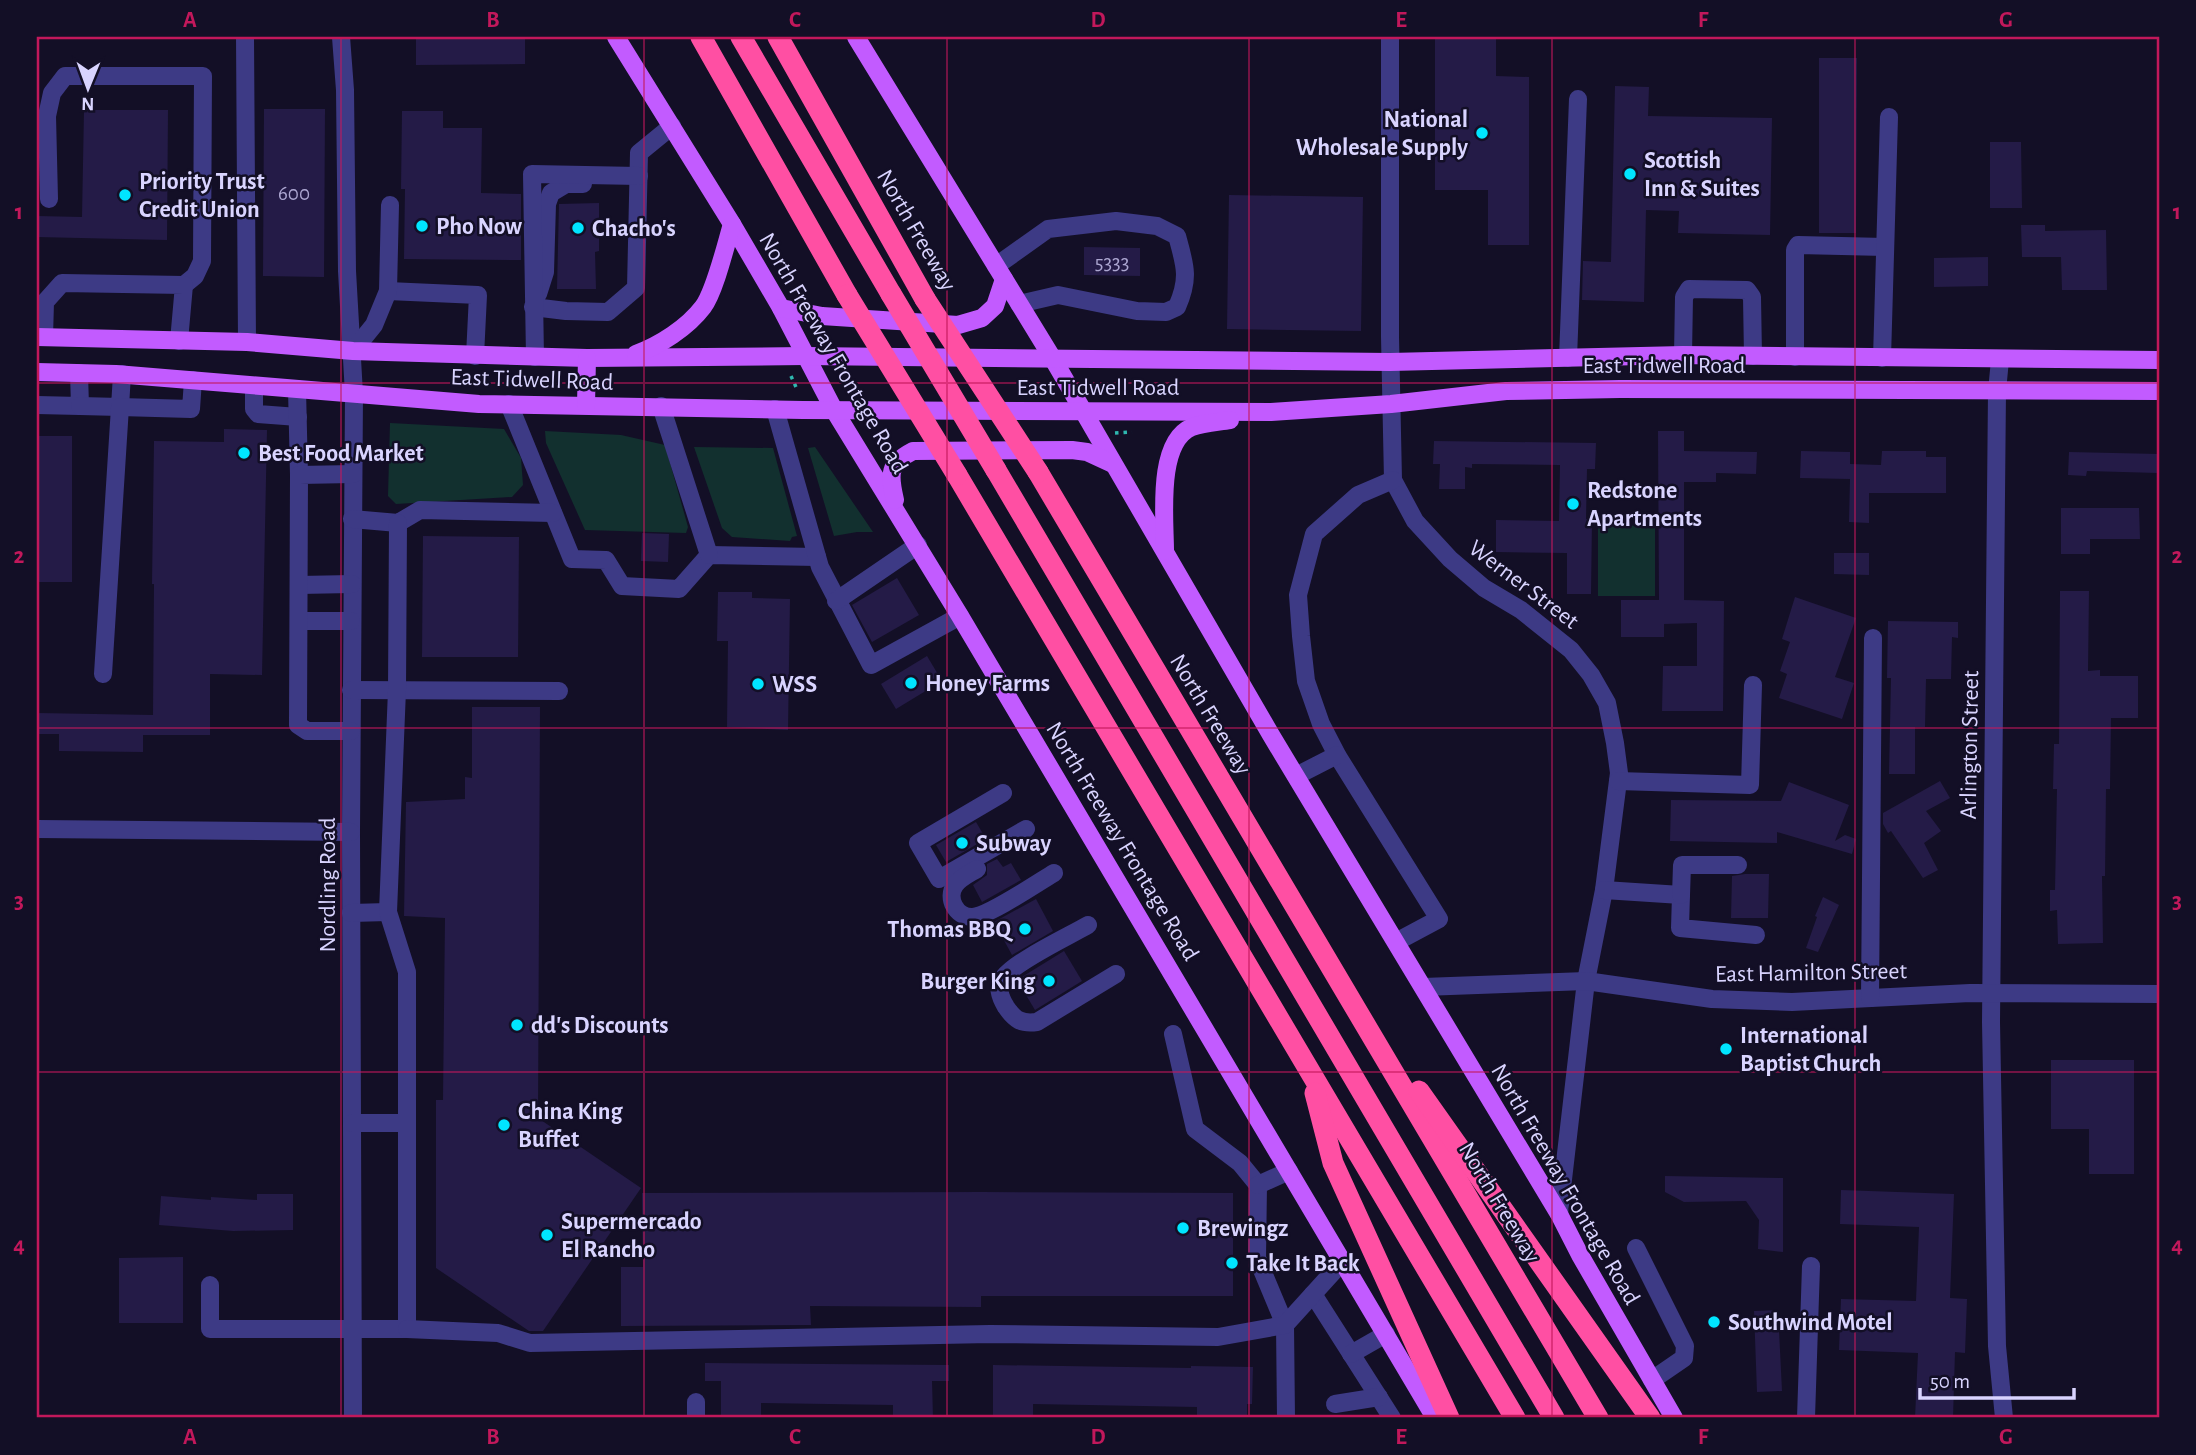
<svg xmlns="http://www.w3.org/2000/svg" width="2196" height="1455" viewBox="0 0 2196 1455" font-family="'Alegreya Sans',sans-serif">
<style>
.green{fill:#12302f}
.building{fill:#241b47}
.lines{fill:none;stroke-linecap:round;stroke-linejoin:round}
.path{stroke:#2fb8b0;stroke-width:3.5;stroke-dasharray:3.5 5;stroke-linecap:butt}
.minor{stroke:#3d3a85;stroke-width:18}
.major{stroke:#c25bff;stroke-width:18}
.highway{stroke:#ff4fa3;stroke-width:21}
.highway-bridge{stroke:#ff4fa3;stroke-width:21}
.grid{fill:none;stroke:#c2185b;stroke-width:2;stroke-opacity:0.55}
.poi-dot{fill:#00e5ff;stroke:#130f26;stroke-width:2.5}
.labels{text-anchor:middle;stroke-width:5;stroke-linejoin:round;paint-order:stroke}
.number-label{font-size:21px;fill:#aca6d1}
.poi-label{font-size:24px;font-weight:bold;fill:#d9d4ff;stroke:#130f26;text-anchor:start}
.street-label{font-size:24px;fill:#d9d4ff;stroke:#130f26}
.neatline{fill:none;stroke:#c2185b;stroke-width:2.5}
.grid-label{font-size:23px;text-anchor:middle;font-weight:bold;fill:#c2185b}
</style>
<rect width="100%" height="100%" fill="#130f26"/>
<g class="green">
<path d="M390,423L504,429L521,458L523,485L512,497L396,504L388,496Z"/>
<path d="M545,431L621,435L665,445L688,527L686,533L585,530L546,443Z"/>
<path d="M694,447L773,448L797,536L792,537L790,541L732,537L722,528Z"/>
<path d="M815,447L873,532H857L834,536L808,448Z"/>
<path d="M1598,525L1655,526V596H1598Z"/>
</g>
<g class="building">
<path d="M416,37H525V64L416,65Z"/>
<path d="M1435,37H1496V76L1529,77V245H1488V190H1435Z"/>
<path d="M1819,58H1857L1856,233H1819Z"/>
<path d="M1615,86L1649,87L1648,116L1772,118L1770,235L1678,233L1679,211L1646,210L1644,302L1582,300L1583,261L1611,262Z"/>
<path d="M264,109H325L324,277L263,276Z"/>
<path d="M84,110H168L167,240L37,237V216L82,217Z"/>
<path d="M402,111H443V128H482L481,193L521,194V260L404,259L405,189H401Z"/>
<path d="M1990,142H2021L2022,208H1990Z"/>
<path d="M1229,195L1363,197L1361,331L1227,329Z"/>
<path d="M599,203V251L595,252L596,289H557L559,204Z"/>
<path d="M2021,225H2045V231L2106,230L2107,290H2062L2061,257H2022Z"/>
<path d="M1084,247L1140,248V276L1084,275Z"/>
<path d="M1988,257V286L1934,287V258Z"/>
<path d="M224,429L267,430L262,675L210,674V735H143V752L59,751V734H37V713L153,715L154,584H152L154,441L224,442Z"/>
<path d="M1658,431H1684V451L1757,452L1756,474L1716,473V482H1684V600L1724,601L1723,711H1662L1663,666H1697V623L1664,624V637H1621V600H1659Z"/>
<rect x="37" y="436" width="35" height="146"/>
<path d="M1434,441L1596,443L1595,469H1587L1586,519H1592L1591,594H1567V553L1496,552V520L1559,521L1560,465L1472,464V468L1465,467V489H1439L1440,464H1433Z"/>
<path d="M1801,451L1850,452V464L1881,465L1882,451H1926V457H1946V493H1869V523L1849,522L1850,479L1800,478Z"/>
<path d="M2069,452L2159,454L2158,473L2087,471L2086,476L2068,475Z"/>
<path d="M2061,508H2139L2140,539H2090V554H2061Z"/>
<path d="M642,533L669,534L668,562L641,561Z"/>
<path d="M423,536L519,537L518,657H422Z"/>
<path d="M1834,553H1869V575L1834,574Z"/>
<path d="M897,578L919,615L872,642L852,605Z"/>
<path d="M2060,591H2089L2088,671L2100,670V676H2138V718H2111L2110,789H2106L2105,876H2102L2103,943L2058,944L2057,910L2050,911V890H2055L2057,789H2053L2054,744H2059Z"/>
<path d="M718,592H752V598L790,599L788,730L727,727L728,641H717Z"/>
<path d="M1795,597L1856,618L1835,677L1854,683L1842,719L1779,698L1787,674L1780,671L1790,642L1782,639Z"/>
<path d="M1888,621L1958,622V638L1952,637L1951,679H1926L1925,727H1915V774H1889L1891,678H1887Z"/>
<path d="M927,656L942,681L896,709L881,684Z"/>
<path d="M472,707H540L538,1118L641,1188L543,1331H529L436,1268V1100H443L445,918L404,916L406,802L465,799V777L472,778Z"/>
<path d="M1940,781L1950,798L1926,811L1941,831L1924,843L1938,870L1923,878L1891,831L1888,833L1883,824V813Z"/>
<path d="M1789,782L1849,805L1835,841L1845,835L1856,839L1852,854L1777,832V843L1670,841L1671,800L1781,801Z"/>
<path d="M976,822L986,839L946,862L936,845Z"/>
<path d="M997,859L1003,867L1011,863L1021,880L982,902L973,885L987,875V864Z"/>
<path d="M1745,874H1769L1768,918H1731L1732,876Z"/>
<path d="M1823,897L1839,905L1818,952L1806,948L1817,917L1815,916Z"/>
<path d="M1036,899L1053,931L1012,955L994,922Z"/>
<path d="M1064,951L1082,981L1035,1010L1017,980Z"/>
<path d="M2051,1060H2134V1174H2089V1129H2051Z"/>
<path d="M1665,1176L1783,1178V1252L1758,1249L1759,1220L1746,1201L1684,1202L1665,1192Z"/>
<path d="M1841,1190L1954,1194L1950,1298L1967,1299L1965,1353L1955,1352L1953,1418H1915L1918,1353L1839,1350L1841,1299L1916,1301L1919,1227L1840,1224Z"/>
<path d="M982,1192L1233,1193V1296H981V1307L810,1306L811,1325L621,1326V1267H643L642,1193Z"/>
<path d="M257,1194H293V1230L233,1231L159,1225L161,1196L211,1200V1197L257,1200Z"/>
<path d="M183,1257V1323H119V1258Z"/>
<path d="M1778,1310L1782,1391L1757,1392L1754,1311Z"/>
<path d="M705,1363L949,1365V1381H932L933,1418H893V1405L761,1403V1418H721V1381H705Z"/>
<path d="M993,1365L1191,1368V1366L1253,1367L1252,1404H1247V1418H1197V1407L1033,1404V1418H993Z"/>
</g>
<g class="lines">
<g class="path">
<path d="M791,376L796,387"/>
<path d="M1115,433L1132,432"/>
</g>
<g class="minor">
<path d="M245,37L247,342"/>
<path d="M341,37L345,90L347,271L354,394L351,832L353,1418"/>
<path d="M1390,37V337L1393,480L1415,521L1450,559L1484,588L1521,610L1571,650L1591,675L1607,703L1615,743L1619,773L1604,890L1586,981L1559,1214"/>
<path d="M49,199L47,116L52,93L65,76H203L202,261L195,276L184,285"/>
<path d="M996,266L1048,229L1116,221L1157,226L1177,236C1185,265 1190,278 1177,307L1166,312L1137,311L1058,295L1019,304"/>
<path d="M388,291L478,295L475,356"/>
<path d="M538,294L545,272L547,204L551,193L566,184H583"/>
<path d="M533,307L566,311L608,312L636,288L639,153L672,126"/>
<path d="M44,337L45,302L62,283L184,285L179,341"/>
<path d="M353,351L374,325L388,291L390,205"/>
<path d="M1683,355L1684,297L1689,289L1747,290L1752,297L1753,356"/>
<path d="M535,357L532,174L639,176"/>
<path d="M1795,357V250L1798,245L1885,247"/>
<path d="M1568,358L1578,99"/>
<path d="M1882,358L1889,117"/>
<path d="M2000,360L1997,391L1991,1022L1997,1346L2004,1418"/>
<path d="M254,386V409L258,414L298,417"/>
<path d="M297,389L299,475"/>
<path d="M509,404L572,559L606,560L622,586L679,589L709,555L817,557"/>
<path d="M37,405L80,406L79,373"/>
<path d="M80,406L120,407L122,374"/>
<path d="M661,406L709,555"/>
<path d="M775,409L820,567L871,665L960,616"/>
<path d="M1393,480L1358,495L1314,534L1298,595L1301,636L1306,681L1321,724L1337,755L1439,919L1396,942"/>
<path d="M352,519L398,523L420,510L553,513"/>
<path d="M299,585L352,584"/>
<path d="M836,601L918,545"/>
<path d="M299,621H351"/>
<path d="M103,674L120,407L191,409L193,380"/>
<path d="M351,690L559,691"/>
<path d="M351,731H307L298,725L299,475L353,474"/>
<path d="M1296,776L1337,755"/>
<path d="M1618,781L1750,785L1753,685"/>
<path d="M1003,793L918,843L939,879L1026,829"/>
<path d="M37,829L351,832"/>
<path d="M977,869C969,874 960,878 955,885C946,898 956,917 972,917C987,917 1039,882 1054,873"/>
<path d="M1604,890L1681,895L1680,928L1756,935"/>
<path d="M1681,895L1682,865H1738"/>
<path d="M351,913L388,912"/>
<path d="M1088,925C1069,936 1016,961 1004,977C996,987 1000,997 1006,1007C1015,1020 1021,1024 1037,1022L1116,974"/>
<path d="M1423,987L1586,981L1712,999L1792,1002L1970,993L2159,994"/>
<path d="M1870,998L1873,638"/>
<path d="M1173,1034L1195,1129L1240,1163L1258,1185L1257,1258L1285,1325L1286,1418"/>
<path d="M352,1123H407"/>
<path d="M1258,1185L1289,1171"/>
<path d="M1636,1248L1685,1346L1684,1358L1652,1380"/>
<path d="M210,1285V1329H407V972L388,912L397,690L398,523"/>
<path d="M1313,1294L1392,1418"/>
<path d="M407,1329L498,1333L530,1343L990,1334L1218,1337L1285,1325L1343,1261"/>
<path d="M1351,1354L1386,1334"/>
<path d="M1335,1404L1379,1397"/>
<path d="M696,1418V1402"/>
<path d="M1806,1418L1811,1266"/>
</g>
<g class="major">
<path d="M616,37L732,224L781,308L834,410L960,616L1435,1418"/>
<path d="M856,37L1053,359L1271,735L1559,1214L1580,1255L1674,1418"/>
<path d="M781,308L822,316L958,325L982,318L995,306L1004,279"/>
<path d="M37,337L247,342L353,351L587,358L805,356L1390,362L1683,355L2159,360"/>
<path d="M636,354C660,345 687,328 703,307C715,291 726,244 732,224"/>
<path d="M37,372L116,374L479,404L803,410L1271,412L1391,404L1506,391L1620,389L2159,391"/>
<path d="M586,405L587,358"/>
<path d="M895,500C889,474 888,464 913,451L1072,450L1087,452L1113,464"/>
<path d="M1165,551C1165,519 1156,442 1192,427C1203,423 1218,422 1230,420"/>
</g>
<g class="highway">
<path d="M701,37L847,295"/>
<path d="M741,37L891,294"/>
<path d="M778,37L925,299"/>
<path d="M996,470L1554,1418"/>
<path d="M1038,472L1598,1418"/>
<path d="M957,475L1515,1418"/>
<path d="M1419,1091L1650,1418"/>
<path d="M1315,1093L1333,1163L1449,1418"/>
</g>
<g class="highway-bridge">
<path d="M891,294L996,470"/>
<path d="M847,295L957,475"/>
<path d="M925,299L1038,472"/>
</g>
</g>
<path class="grid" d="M341,37V1418M644,37V1418M947,37V1418M1249,37V1418M1552,37V1418M1855,37V1418M37,383H2159M37,728H2159M37,1072H2159"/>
<g class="poi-dot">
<circle cx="1482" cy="133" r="7"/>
<circle cx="1630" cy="174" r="7"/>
<circle cx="125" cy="195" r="7"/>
<circle cx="422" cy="226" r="7"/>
<circle cx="578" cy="228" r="7"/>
<circle cx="244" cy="453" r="7"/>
<circle cx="1573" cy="504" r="7"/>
<circle cx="911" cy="683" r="7"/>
<circle cx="758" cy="684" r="7"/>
<circle cx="962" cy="843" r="7"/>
<circle cx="1025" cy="929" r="7"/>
<circle cx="1049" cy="981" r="7"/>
<circle cx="517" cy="1025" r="7"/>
<circle cx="1726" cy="1049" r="7"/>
<circle cx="504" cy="1125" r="7"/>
<circle cx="1183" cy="1228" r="7"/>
<circle cx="547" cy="1235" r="7"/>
<circle cx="1232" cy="1263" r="7"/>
<circle cx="1714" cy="1322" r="7"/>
</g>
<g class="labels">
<g class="number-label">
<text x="294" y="200">600</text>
<text x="1112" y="269">5333</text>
</g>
<g class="poi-label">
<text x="1468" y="127" text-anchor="end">National<tspan x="1468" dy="28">Wholesale Supply</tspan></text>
<text x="1644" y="168">Scottish<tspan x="1644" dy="28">Inn &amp; Suites</tspan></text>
<text x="139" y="189">Priority Trust<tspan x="139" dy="28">Credit Union</tspan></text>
<text x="436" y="234">Pho Now</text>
<text x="592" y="236">Chacho's</text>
<text x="258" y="461">Best Food Market</text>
<text x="1587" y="498">Redstone<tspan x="1587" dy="28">Apartments</tspan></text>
<text x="925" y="691">Honey Farms</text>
<text x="772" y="692">WSS</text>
<text x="976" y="851">Subway</text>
<text x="1011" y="937" text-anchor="end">Thomas BBQ</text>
<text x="1035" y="989" text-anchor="end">Burger King</text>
<text x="531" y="1033">dd's Discounts</text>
<text x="1740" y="1043">International<tspan x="1740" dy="28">Baptist Church</tspan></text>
<text x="518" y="1119">China King<tspan x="518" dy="28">Buffet</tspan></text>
<text x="561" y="1229">Supermercado<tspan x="561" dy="28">El Rancho</tspan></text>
<text x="1197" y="1236">Brewingz</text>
<text x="1246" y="1271">Take It Back</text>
<text x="1728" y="1330">Southwind Motel</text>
</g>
<g class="street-label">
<text transform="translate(917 230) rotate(60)" y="8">North Freeway</text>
<text transform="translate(834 353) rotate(60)" y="8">North Freeway Frontage Road</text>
<text x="1664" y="373">East Tidwell Road</text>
<text transform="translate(532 379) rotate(2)" y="8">East Tidwell Road</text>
<text x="1098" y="395">East Tidwell Road</text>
<text transform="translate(1524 584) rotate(37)" y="8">Werner Street</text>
<text transform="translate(1211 714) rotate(59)" y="8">North Freeway</text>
<text transform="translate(1969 745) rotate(-89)" y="8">Arlington Street</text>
<text transform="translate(1123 841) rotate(59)" y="8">North Freeway Frontage Road</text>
<text transform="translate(327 885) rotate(-90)" y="8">Nordling Road</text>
<text transform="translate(1811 972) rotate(-1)" y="8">East Hamilton Street</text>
<text transform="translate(1566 1184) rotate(60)" y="8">North Freeway Frontage Road</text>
<text transform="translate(1500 1202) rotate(59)" y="8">North Freeway</text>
</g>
</g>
<rect width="2196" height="1455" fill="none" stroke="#130f26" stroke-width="77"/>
<g transform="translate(88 88) rotate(181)" stroke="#130f26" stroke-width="5" paint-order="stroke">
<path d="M0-5L12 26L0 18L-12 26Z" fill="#d9d4ff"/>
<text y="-10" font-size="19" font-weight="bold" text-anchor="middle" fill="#d9d4ff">N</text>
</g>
<path d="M1920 1388v10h154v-10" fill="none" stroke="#d9d4ff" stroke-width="3.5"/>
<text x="1930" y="1388" font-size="21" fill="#d9d4ff" stroke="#130f26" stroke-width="5" paint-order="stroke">50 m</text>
<rect x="38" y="38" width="2120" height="1378" class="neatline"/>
<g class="grid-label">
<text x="190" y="27">A</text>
<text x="493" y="27">B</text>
<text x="795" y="27">C</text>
<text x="1098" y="27">D</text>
<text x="1401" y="27">E</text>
<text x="1703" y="27">F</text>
<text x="2006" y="27">G</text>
<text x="19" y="219">1</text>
<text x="2177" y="219">1</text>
<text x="19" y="563">2</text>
<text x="2177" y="563">2</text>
<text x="19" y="908">3</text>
<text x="2177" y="908">3</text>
<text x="19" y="1252">4</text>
<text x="2177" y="1252">4</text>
<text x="190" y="1444">A</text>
<text x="493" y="1444">B</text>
<text x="795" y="1444">C</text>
<text x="1098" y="1444">D</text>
<text x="1401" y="1444">E</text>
<text x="1703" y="1444">F</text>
<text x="2006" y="1444">G</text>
</g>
</svg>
